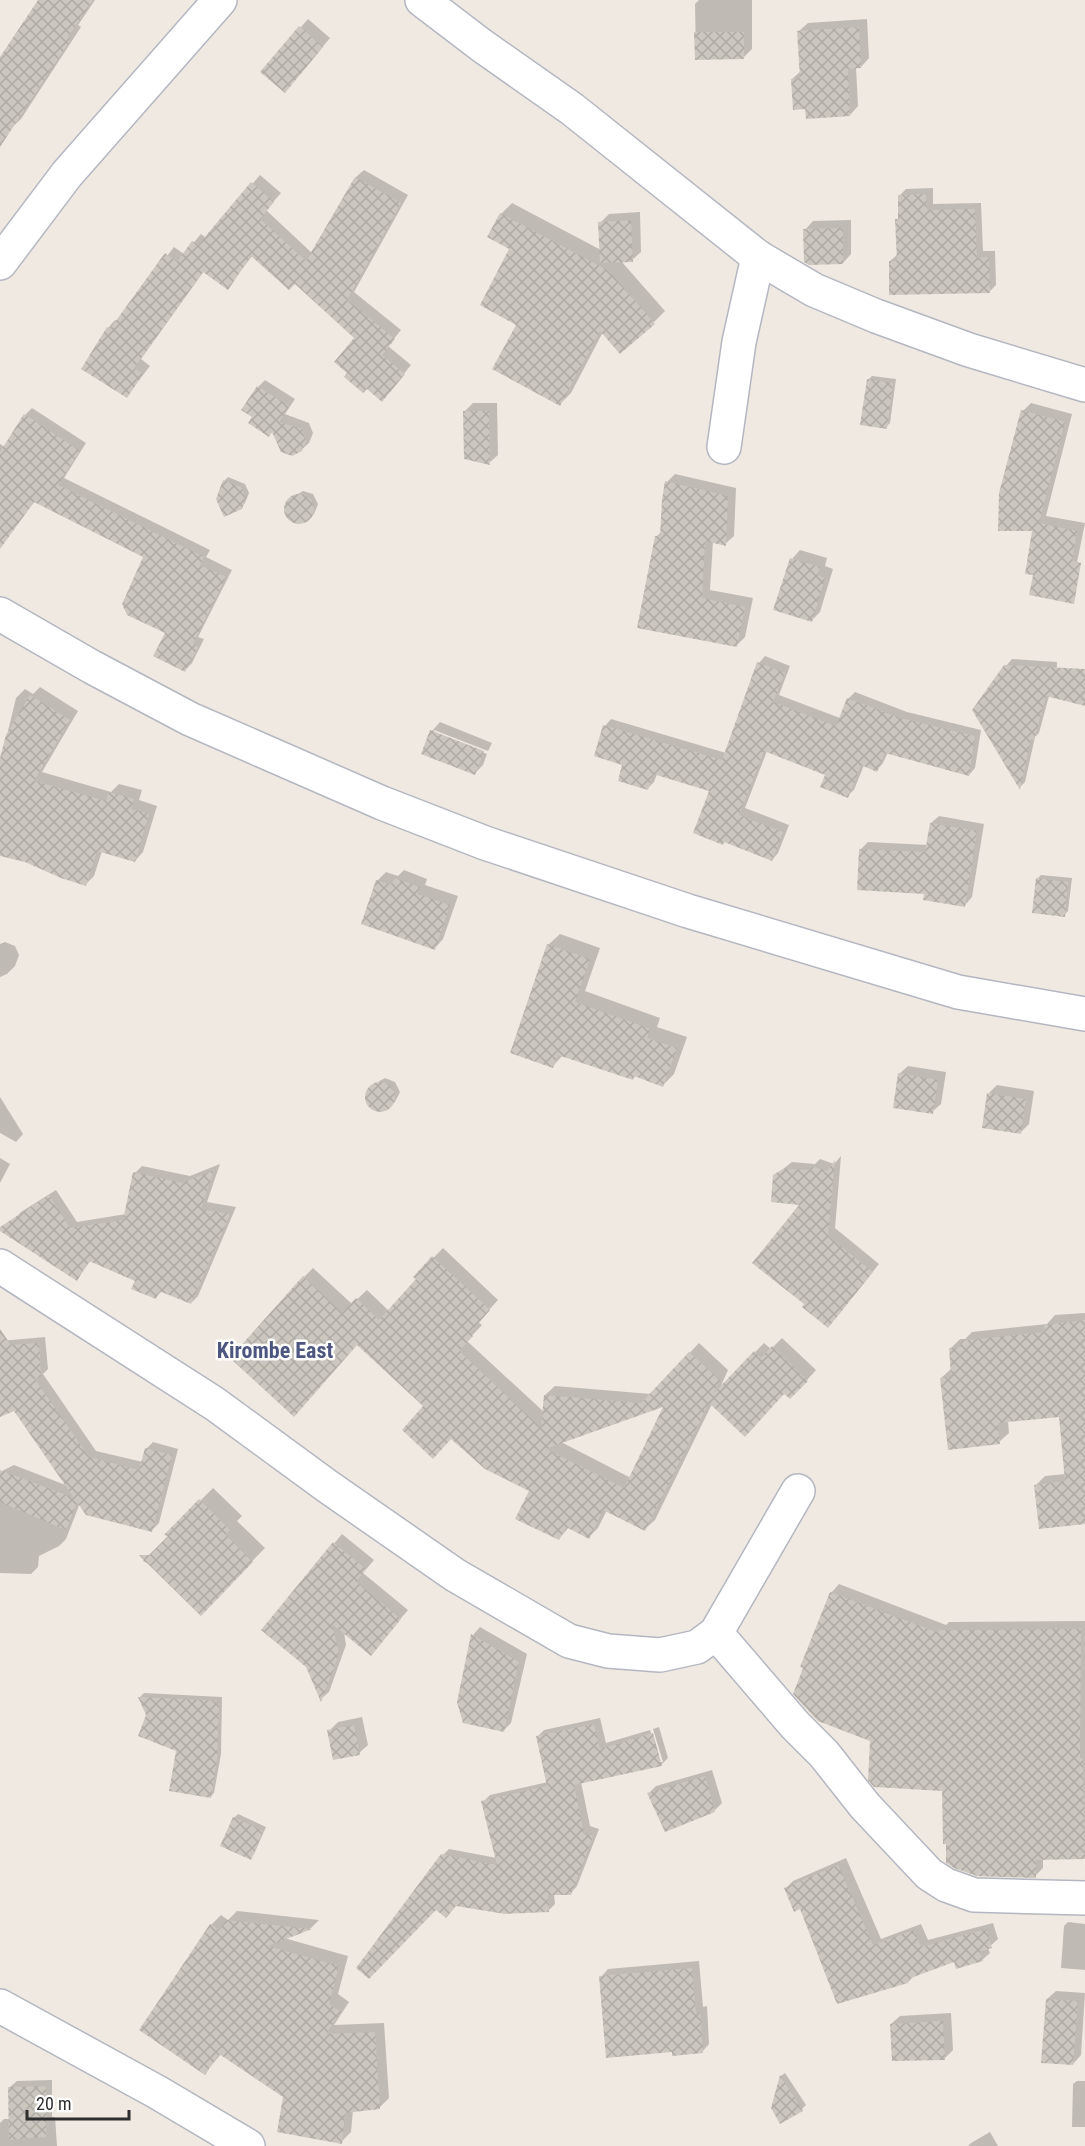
<svg xmlns="http://www.w3.org/2000/svg" width="1085" height="2146" viewBox="0 0 1085 2146" font-family="'Roboto Condensed',sans-serif">
<style>
.shadow{fill:#0003;fill-rule:evenodd}
.building{fill:url(#building-cross-hatch);fill-rule:evenodd}
.lines{fill:none;stroke-linecap:round;stroke-linejoin:round}
.minor-casing{stroke:#b4b7c1;stroke-width:36}
.minor{stroke:#fff;stroke-width:33}
.labels{text-anchor:middle;stroke-width:5;stroke-linejoin:round;paint-order:stroke}
.quarter-label{font-size:22px;font-weight:bold;fill:#4d5680;stroke:#fff}
</style>
<defs>
<pattern id="building-cross-hatch" width="8" height="8" patternUnits="userSpaceOnUse" patternTransform="scale(1.5)"><rect width="8" height="8" fill="#cbc7bf"/><path d="M0 0l8 8M0 8l8-8" fill="none" stroke="#afaba4"/></pattern>
</defs>
<rect width="100%" height="100%" fill="#efe9e1"/>
<g class="shadow">
<path d="M39,0H95L78,25L81,27L21,119L0,139V60Z"/>
<path d="M699,0H752V49L743,58H696L695,4Z"/>
<path d="M308,19L330,38L293,82L300,28Z"/>
<path d="M867,19L869,58L861,67H856L858,106L850,115L806,107L792,79L801,71L799,31L808,23Z"/>
<path d="M364,170L408,195L354,292L401,330L388,346L411,365L389,392L367,387L356,338L295,282L253,255L227,288L204,271L141,359L150,366L127,396L108,328L115,320L117,321L174,247L184,254L201,234L206,238L260,175L281,193L266,210L312,253L356,177Z"/>
<path d="M933,188V204L981,203L983,251H995L996,285L989,292L890,261L898,254L897,220L900,217L899,196L906,189Z"/>
<path d="M512,203L601,250L600,223L609,214L640,212L641,252L632,260L621,261L665,311L654,322L603,332L571,393L560,404L518,324L511,248L501,214Z"/>
<path d="M851,220V254L843,263L805,230L813,221Z"/>
<path d="M872,376L896,379L890,423L886,427L868,380Z"/>
<path d="M265,380L295,399L285,414L309,423L313,433L309,443L301,450L273,431L269,435L254,416L244,410L258,387Z"/>
<path d="M473,403H497L498,455L489,463L464,412Z"/>
<path d="M1031,403L1072,414L1046,516L1085,523L1071,592L1034,574V530L1023,411Z"/>
<path d="M32,408L86,443L64,478L210,550L206,557L232,570L198,637L204,639L192,663L185,670L167,632L145,556L35,501L6,539L0,534V444L5,447L25,415Z"/>
<path d="M675,474L736,488L734,536L725,544L713,541L710,590L753,598L745,637L736,646L656,537L661,532L667,482Z"/>
<path d="M228,477L245,484L249,493L245,503L241,508L224,481Z"/>
<path d="M303,491L313,494L318,504L314,514L309,519L299,523L289,519L285,509L289,499Z"/>
<path d="M800,550L827,558L825,566L833,569L820,612L811,621L792,559Z"/>
<path d="M765,656L790,666L779,695L840,718L848,699L855,692L907,712L981,730L975,768L969,775L888,752L883,763L877,770L864,765L854,790L847,796L827,774L767,751L745,808L789,825L778,853L772,860L711,790L657,774L654,782L648,788L624,764L605,726L611,719L726,753L759,663Z"/>
<path d="M1012,659L1057,662L1056,690L1049,696L1039,733L1035,737L1025,782L1020,787L1006,666Z"/>
<path d="M40,687L78,711L42,772L111,792L119,784L142,790L139,800L157,806L143,852L135,861L102,851L94,876L85,885L26,861L0,854V764L16,698L25,689L33,694Z"/>
<path d="M440,722L492,743L488,751L434,730V733L487,754L483,765L474,774L423,753L432,731Z"/>
<path d="M939,816L984,824L972,897L965,905L926,893L861,849L868,842L928,845L931,823Z"/>
<path d="M404,870L427,879L425,885L458,896L443,939L435,948L363,923L378,880L386,872L398,876Z"/>
<path d="M1041,875L1072,878L1068,911L1064,915L1037,879Z"/>
<path d="M560,934L600,948L585,991L660,1018L657,1027L687,1037L674,1074L663,1085L636,1075L633,1079L563,1055L553,1066L548,945Z"/>
<path d="M5,942L15,946L19,955L15,966L7,974L0,977V944Z"/>
<path d="M908,1066L946,1072L941,1104L932,1112L899,1074Z"/>
<path d="M385,1078L395,1082L400,1092L395,1102L380,1111L370,1107L366,1097L369,1087Z"/>
<path d="M997,1085L1034,1091L1029,1124L1020,1133L989,1093Z"/>
<path d="M0,1097L23,1134L16,1142L0,1133Z"/>
<path d="M841,1156L835,1228L879,1264L835,1319L802,1204L774,1176L792,1162L815,1164L820,1159L834,1164Z"/>
<path d="M0,1158L10,1164L0,1183Z"/>
<path d="M220,1164L207,1202L236,1207L198,1296L191,1303L162,1291L155,1298L136,1280L91,1260L77,1279L14,1219L21,1212L56,1190L77,1222L126,1214L135,1173L142,1166L190,1176Z"/>
<path d="M443,1248L498,1300L478,1322L482,1325L467,1341L544,1412L545,1395L555,1386L651,1394L699,1343L728,1370L720,1388L764,1343L771,1349L782,1338L816,1370L800,1388L712,1404L655,1520L645,1529L607,1510L598,1528L589,1537L569,1527L559,1539L531,1491L425,1406L304,1277L313,1268L352,1304L367,1290L389,1311L418,1279L415,1277ZM666,1404L631,1478L561,1442Z"/>
<path d="M1085,1313V1522L1036,1485L1045,1476L1066,1474L1060,1415L1008,1421L1009,1433L999,1442L941,1378L951,1369L950,1349L960,1339H965L972,1332L1047,1324L1055,1315Z"/>
<path d="M45,1337L48,1369L43,1374L96,1451L143,1462L146,1449L153,1442L178,1449L159,1523L152,1530L80,1503L66,1539L59,1546L39,1556L38,1567L31,1574L0,1573V1472L14,1465L68,1486L14,1409L0,1416V1341Z"/>
<path d="M213,1488L242,1516L237,1521L265,1548L201,1614L171,1535L167,1534Z"/>
<path d="M342,1534L374,1560L363,1573L408,1610L371,1654L344,1632L346,1645L329,1692L321,1699L308,1666L263,1630Z"/>
<path d="M839,1584L946,1625L949,1622L1085,1621V1857L1043,1858V1868L1035,1876L944,1790L871,1740L802,1666L831,1593Z"/>
<path d="M480,1627L527,1654L511,1723L503,1731L473,1635Z"/>
<path d="M144,1693L222,1697L221,1754L214,1793L210,1797L178,1750L148,1715L140,1697Z"/>
<path d="M362,1717L368,1745L359,1753L329,1731L338,1722Z"/>
<path d="M600,1718L606,1743L650,1730L660,1762H663L653,1729L659,1727L668,1758L662,1764L581,1782L590,1826L599,1829L577,1886L571,1893L554,1894L555,1904L548,1911L443,1855L449,1849L497,1858L483,1802L490,1795L548,1782L537,1737L544,1730Z"/>
<path d="M712,1770L722,1803L714,1811L649,1793L656,1786Z"/>
<path d="M238,1814L266,1827L254,1854L250,1858L234,1818Z"/>
<path d="M846,1858L881,1939L921,1924L928,1940L993,1923L998,1939L988,1948L990,1953L982,1960H955L915,1975L908,1982L800,1907L786,1888L793,1881Z"/>
<path d="M237,1911L319,1920L311,1928L284,1938L348,1956L338,1994L349,2002L334,2025L384,2023L389,2098L379,2108L353,2110L351,2132L341,2142L285,2096L222,2053L205,2073L141,2030L211,1925L221,1915L228,1920Z"/>
<path d="M1068,1922L1085,1924V1970L1061,1968L1064,1926Z"/>
<path d="M699,1961L703,2007L707,2006L709,2044L702,2052L673,2050L601,1977L608,1969Z"/>
<path d="M1056,1991L1085,1993L1081,2055L1073,2064L1047,1999Z"/>
<path d="M951,2013L953,2050L944,2059L891,2024L900,2016Z"/>
<path d="M785,2073L806,2105L802,2109L773,2108L781,2076Z"/>
<path d="M52,2080V2117H55L57,2146H0V2123L4,2119H10V2087L17,2081Z"/>
<path d="M1077,2081H1085V2127H1072L1073,2084Z"/>
<path d="M990,2132L998,2146H968L971,2143Z"/>
</g>
<g class="building">
<path d="M38,0H93L68,37L71,39L0,147V57Z"/>
<path d="M299,26L323,47L285,93L260,72Z"/>
<path d="M859,27L861,68L848,69L850,116L806,119L805,109L793,110L791,79L800,78L797,31Z"/>
<path d="M694,32H744V59L695,60Z"/>
<path d="M355,177L401,203L347,300L395,339L382,355L405,374L382,402L367,389L363,393L344,377L347,373L334,362L354,338L295,284L289,290L251,256L228,290L203,272L134,368L143,374L127,398L81,369L107,327L110,329L165,253L177,262L192,241L198,245L251,182L274,202L260,219L306,261Z"/>
<path d="M926,194L927,210L975,209L977,258L989,257L990,293L889,295V261H897L895,219H898V195Z"/>
<path d="M500,213L609,271L655,324L620,354L600,331L560,406L492,369L516,325L480,305L509,249L487,237Z"/>
<path d="M631,220L633,262L600,263L598,222Z"/>
<path d="M843,228V264L809,265L804,262L803,229Z"/>
<path d="M867,379L893,383L887,429L860,425Z"/>
<path d="M257,386L289,406L279,422L302,429L306,441L302,451L292,456L281,452L272,432L269,437L248,423L252,417L241,410Z"/>
<path d="M1021,410L1065,422L1039,523L1077,531L1072,561L1081,563L1074,604L1029,595L1033,575L1025,574L1032,531H998L999,493Z"/>
<path d="M463,411H489L490,465L464,459Z"/>
<path d="M24,414L80,451L58,485L204,557L200,565L226,577L193,644L198,647L185,672L153,656L165,633L127,615L122,604L143,557L34,502L0,549V452Z"/>
<path d="M223,480L241,487L246,498L242,509L224,517L216,499Z"/>
<path d="M665,481L728,496L726,546L705,541L702,598L745,607L737,647L637,628L655,536H660L662,500Z"/>
<circle cx="299" cy="509" r="15"/>
<path d="M790,558L820,567L817,575L825,578L812,622L773,610Z"/>
<path d="M757,662L785,673L773,702L836,726L847,698L900,718L975,736L969,776L885,753L877,772L861,765L848,798L820,787L825,775L764,751L739,815L783,832L772,861L724,842L723,845L693,833L709,791L653,774L648,790L618,781L622,765L594,756L603,725L722,760Z"/>
<path d="M1004,665L1085,669V706L1046,696L1034,740L1031,739L1020,790L972,710Z"/>
<path d="M30,695L70,720L34,781L106,801L109,792L134,799L131,809L149,814L135,862L97,851L86,886L61,878L25,862L0,856V758L6,735Z"/>
<path d="M430,730L484,751L475,775L421,754Z"/>
<path d="M930,823L977,831L965,907L923,900L924,894L857,890L859,849L925,852Z"/>
<path d="M394,878L420,887L417,894L450,905L435,950L361,924L376,880L392,885Z"/>
<path d="M1036,878L1068,882L1065,917L1032,913Z"/>
<path d="M547,944L590,959L575,1002L650,1029L647,1038L677,1048L663,1087L634,1076L633,1080L558,1055L553,1068L510,1053Z"/>
<path d="M898,1073L938,1080L933,1114L893,1108Z"/>
<circle cx="380" cy="1097" r="15"/>
<path d="M987,1093L1026,1099L1021,1134L982,1128Z"/>
<path d="M835,1160L828,1236L873,1272L828,1328L802,1307L804,1304L752,1263L799,1205L771,1202L773,1175L783,1169L810,1170L811,1166L827,1171Z"/>
<path d="M214,1170L201,1209L230,1214L191,1304L159,1291L156,1299L131,1289L135,1281L89,1261L77,1281L0,1231V1227L49,1195L70,1228L123,1220L133,1172L182,1183Z"/>
<path d="M432,1256L490,1310L470,1333L473,1336L459,1351L541,1428L544,1395L641,1403L689,1352L720,1380L714,1393L754,1351L761,1358L772,1346L808,1381L790,1399L784,1394L745,1437L709,1403L645,1531L603,1510L589,1539L566,1527L559,1540L515,1519L529,1491L485,1469L451,1439L433,1459L402,1430L423,1406L357,1345L294,1417L230,1358L303,1276L342,1313L356,1298L379,1320L416,1279L413,1277ZM663,1407L624,1488L546,1449L559,1444Z"/>
<path d="M1085,1320V1524L1039,1529L1034,1485L1065,1481L1059,1417L998,1423L1000,1444L948,1450L940,1378L951,1377L949,1348L961,1347L960,1341L1045,1332L1044,1325Z"/>
<path d="M0,1329L11,1345L39,1343L41,1377L34,1378L89,1457L139,1470L145,1448L172,1455L152,1532L86,1515L77,1502L66,1530L0,1502V1470L74,1498L14,1411L0,1417Z"/>
<path d="M199,1499L230,1530L225,1534L253,1562L201,1616L147,1563L143,1561L144,1560L139,1555H149L168,1536L164,1535Z"/>
<path d="M333,1542L366,1569L356,1582L401,1619L371,1656L332,1624L339,1654L321,1702L306,1667L261,1630Z"/>
<path d="M830,1592L939,1633V1630L1081,1629L1080,1758H1083L1085,1859L1036,1860V1878L977,1876L954,1868L946,1863V1844H943L942,1791L874,1787L868,1780L870,1741L818,1721L793,1694L803,1668L800,1667Z"/>
<path d="M471,1634L519,1662L504,1732L463,1723L457,1702Z"/>
<path d="M138,1697L219,1701L217,1759L211,1798L169,1791L176,1751L138,1736L146,1715Z"/>
<path d="M594,1724L600,1749L653,1733L662,1766L574,1785L584,1833L593,1836L571,1895H548L549,1912L505,1914L456,1906L446,1918L436,1910L369,1979L356,1968L441,1854L497,1865L481,1801L547,1786L536,1736Z"/>
<path d="M354,1725L360,1755L333,1760L327,1730Z"/>
<path d="M705,1776L715,1812L665,1832L647,1793Z"/>
<path d="M233,1817L263,1831L251,1860L220,1846Z"/>
<path d="M838,1865L873,1945L914,1930L921,1947L986,1929L992,1948L980,1952L983,1961L956,1969L954,1962L908,1979V1983L837,2004L800,1909L794,1912L784,1888Z"/>
<path d="M226,1920L312,1929L268,1946L339,1966L329,2004L341,2012L326,2034L375,2032L380,2109L345,2113L342,2144L277,2132L283,2097L219,2054L205,2075L139,2030L210,1924L219,1930Z"/>
<path d="M692,1968L696,2013H700L703,2053L672,2056V2052L606,2058L599,1976Z"/>
<path d="M1046,1999L1078,2001L1073,2065L1041,2063Z"/>
<path d="M943,2021L945,2060L892,2061L890,2024Z"/>
<path d="M780,2075L803,2111L780,2124L771,2108Z"/>
<path d="M46,2086V2137L9,2140L8,2087Z"/>
</g>
<g class="lines">
<defs>
<g id="minor">
<path d="M422,0L481,45L572,109L758,257L814,290L876,316L969,350L1085,385"/>
<path d="M0,263L67,174L220,0"/>
<path d="M724,447L739,342L758,257"/>
<path d="M0,614L92,667L190,719L382,803L485,843L688,911L958,992L1085,1014"/>
<path d="M0,1266L215,1404L327,1486L455,1575L569,1641L608,1651L660,1655L697,1647L716,1633L798,1491"/>
<path d="M716,1633L795,1725L824,1754L865,1806L929,1874L946,1885L974,1895L1085,1898"/>
<path d="M0,2006L157,2092L248,2146"/>
</g>
</defs>
<use href="#minor" class="minor-casing"/>
<use href="#minor" class="minor"/>
</g>
<g class="labels">
<g class="quarter-label">
<text x="275" y="1358">Kirombe East</text>
</g>
</g>
<path d="M27 2110v9h102v-9" fill="none" stroke="#2e2e2e" stroke-width="3"/>
<text x="36" y="2110" font-size="18" fill="#2e2e2e" stroke="#ffffff" stroke-width="4.5" paint-order="stroke">20 m</text>
</svg>
